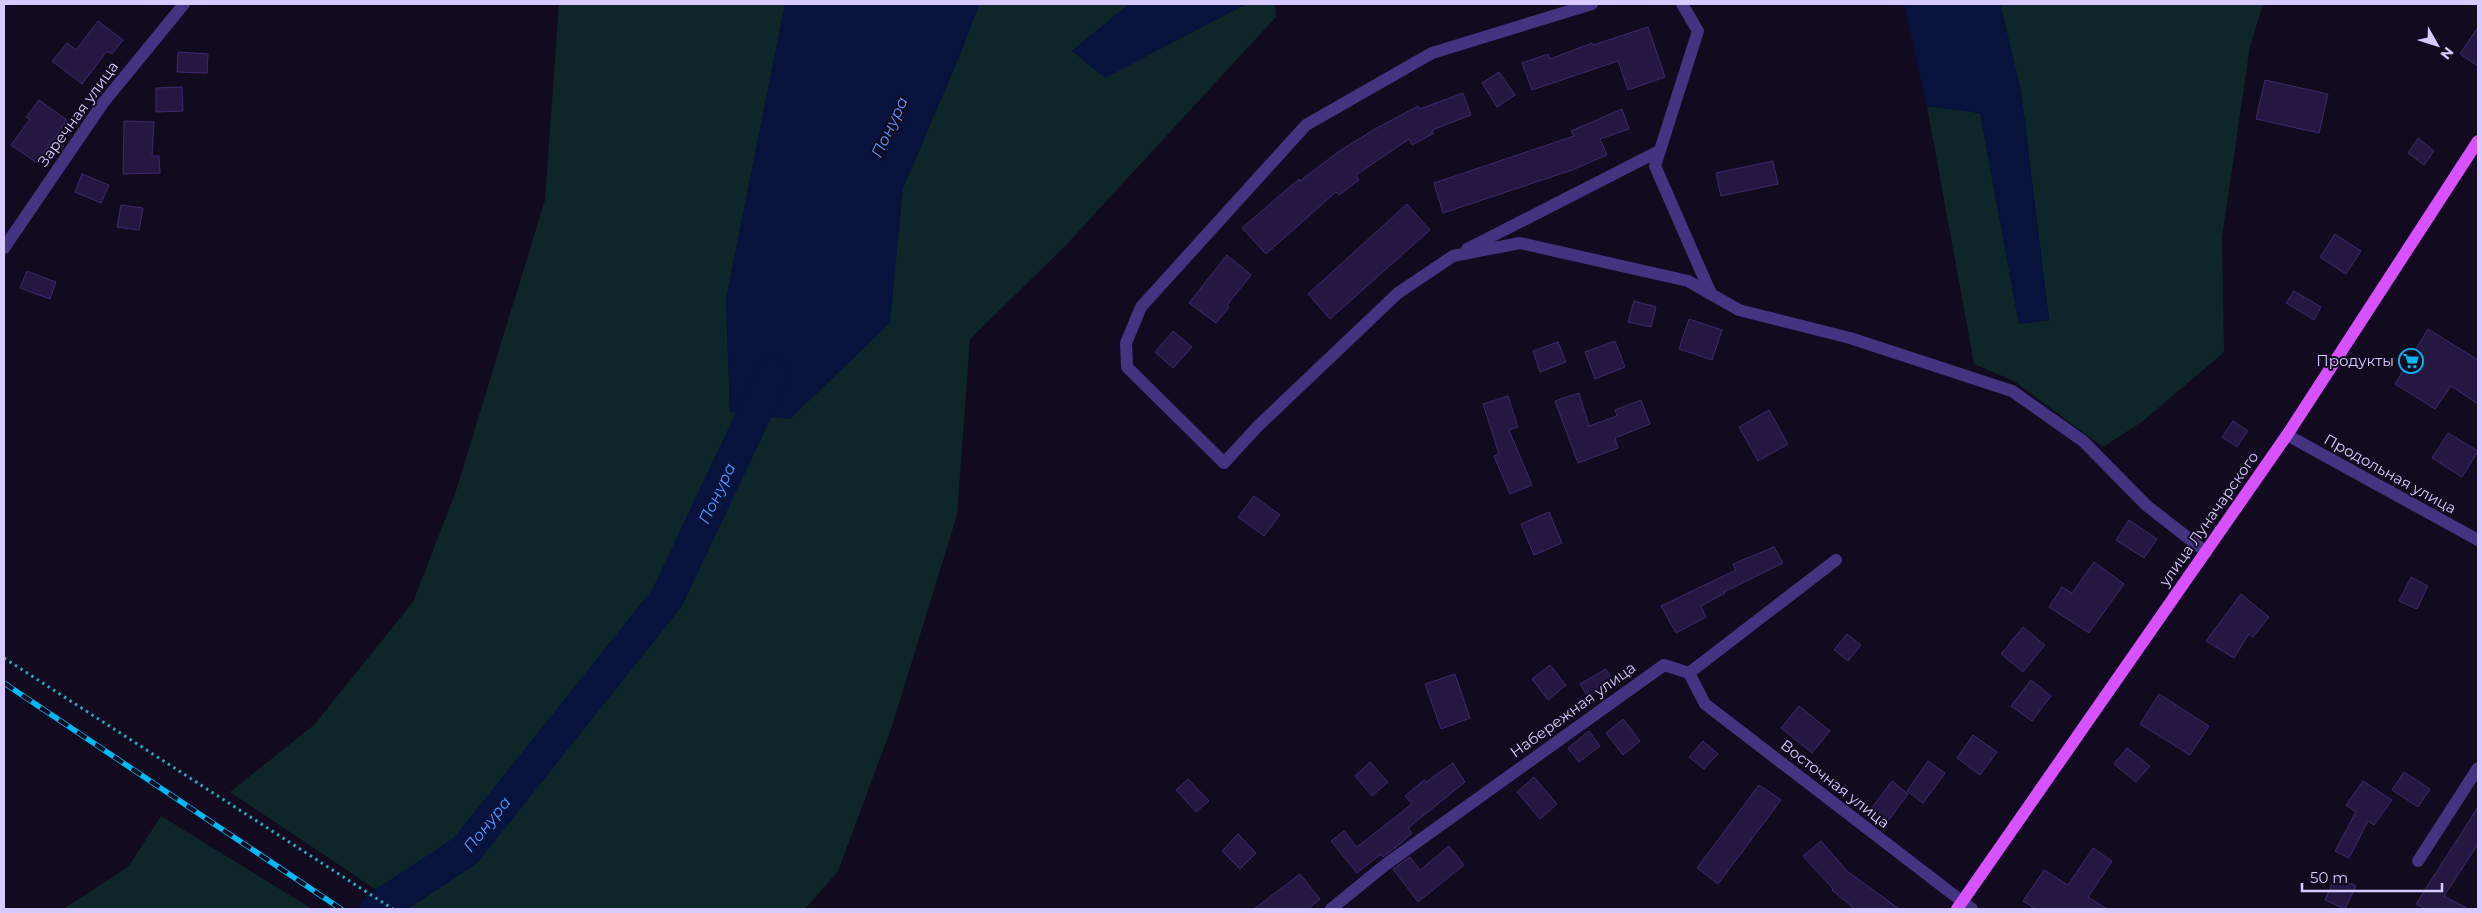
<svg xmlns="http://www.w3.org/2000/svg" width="2482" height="913" viewBox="0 0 2482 913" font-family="Montserrat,sans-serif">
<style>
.green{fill:#0e262a}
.water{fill:#07123d}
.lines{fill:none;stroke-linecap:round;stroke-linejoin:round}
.river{stroke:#07123d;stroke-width:34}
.building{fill:#251741;stroke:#40276e}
.path{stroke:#27a9b5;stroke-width:3;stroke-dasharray:2.5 4;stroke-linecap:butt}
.minor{stroke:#423481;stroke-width:12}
.major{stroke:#d751ff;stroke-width:12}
.rail-casing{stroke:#00b8f5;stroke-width:5.5}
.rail{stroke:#120b1f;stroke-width:4;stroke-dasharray:11;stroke-linecap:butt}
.labels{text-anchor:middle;stroke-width:4;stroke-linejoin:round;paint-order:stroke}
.street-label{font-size:15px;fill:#d8caff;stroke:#120b1f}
.poi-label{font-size:15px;fill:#d8caff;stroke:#120b1f;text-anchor:end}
.water-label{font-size:16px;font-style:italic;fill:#5899ff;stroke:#120b1f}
</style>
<rect width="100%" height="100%" fill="#120b1f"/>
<g class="green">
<path d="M559,4H785L726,299L730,412L895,253L903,188L961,52L979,4H1129L1072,51L1105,77L1246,4H1275L1276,17L1065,246L970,339L957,515L892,726L838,871L805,909H405L230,792L314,725L413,602L455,494L545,200Z"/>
<path d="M2000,4H2263L2250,46L2222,237L2224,352L2143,421L2103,447L2014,381L1974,364L1927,106L1980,113L2019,324L2049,320L2021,91Z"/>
<path d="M161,816L312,909H63L128,867Z"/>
</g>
<g class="water">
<path d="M785,4H979L961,52L903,188L890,323L790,419L730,412L726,299Z"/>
<path d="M1129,4H1246L1105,78L1072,51Z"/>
<path d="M1904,4H2000L2021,91L2049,320L2019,324L1980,113L1927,106Z"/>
</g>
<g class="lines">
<path class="river" id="s1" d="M377,909L465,851L667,598L773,374"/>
</g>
<g class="building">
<path d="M98,21L123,40L112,54L107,51L82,84L52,61L67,43L76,50Z"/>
<path d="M1648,27L1665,77L1628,90L1618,61L1532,90L1522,63L1548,54L1550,59L1592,43L1593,45Z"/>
<path d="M2478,27V66L2460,54Z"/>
<path d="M178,52L208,54L207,73L177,72Z"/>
<path d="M1499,72L1515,95L1497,107L1482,83Z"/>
<path d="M2265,80L2328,94L2319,133L2256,119Z"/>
<path d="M182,87L183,111L156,112V88Z"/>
<path d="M1463,93L1471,115L1432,130L1434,133L1412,145L1409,139L1356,175L1359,180L1339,195L1336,192L1266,254L1242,228L1299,179L1300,181L1338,152L1375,129L1418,106L1420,109Z"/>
<path d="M39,100L67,120L37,163L11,145L30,119L26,117Z"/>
<path d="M1622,109L1629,129L1600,139L1607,155L1572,170L1443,213L1434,183L1574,136L1571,131Z"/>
<path d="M124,121L154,122L152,156H159L160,173L123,174Z"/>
<path d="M2418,138L2434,151L2424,165L2408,153Z"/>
<path d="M1773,161L1778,184L1721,196L1716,173Z"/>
<path d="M82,174L109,185L101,203L75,192Z"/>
<path d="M1407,204L1430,230L1330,319L1308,294Z"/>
<path d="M121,205L143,208L139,230L117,227Z"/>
<path d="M2335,234L2361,251L2346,274L2320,257Z"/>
<path d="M1227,255L1251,275L1227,305L1229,307L1216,323L1189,303Z"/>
<path d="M27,271L56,282L50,299L20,288Z"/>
<path d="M2294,291L2321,307L2314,320L2286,303Z"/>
<path d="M1634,301L1656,307L1651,327L1628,322Z"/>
<path d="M1689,319L1722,330L1712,360L1679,349Z"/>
<path d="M2428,329L2478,360V404L2451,386L2435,409L2395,384Z"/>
<path d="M1173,331L1192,347L1173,368L1155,352Z"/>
<path d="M1615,341L1625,367L1595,379L1585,352Z"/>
<path d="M1558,342L1566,362L1540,372L1533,351Z"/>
<path d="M1579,393L1589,426L1617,416L1615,410L1641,400L1650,424L1615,438L1618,448L1578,463L1555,401Z"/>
<path d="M1508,396L1518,427L1509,430L1532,485L1510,494L1494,456L1499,454L1483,404Z"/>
<path d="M1769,410L1788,444L1758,461L1739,427Z"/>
<path d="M2233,421L2248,431L2237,447L2222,437Z"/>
<path d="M2448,433L2478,451L2462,477L2432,458Z"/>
<path d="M1254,496L1280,515L1264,536L1238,517Z"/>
<path d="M1549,512L1562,543L1534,555L1521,524Z"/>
<path d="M2129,520L2157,539L2144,558L2116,540Z"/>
<path d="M1774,547L1783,563L1724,592L1725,593L1701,606L1706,617L1676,633L1661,606L1736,570L1733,564Z"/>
<path d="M2094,562L2124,584L2089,633L2049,607L2062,587L2072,593Z"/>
<path d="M2411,577L2428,586L2417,609L2399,601Z"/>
<path d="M2241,594L2269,617L2253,637L2249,634L2234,658L2206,641Z"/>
<path d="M2023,627L2045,645L2023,672L2001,654Z"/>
<path d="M1847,634L1861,645L1848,661L1834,650Z"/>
<path d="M1550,665L1566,685L1548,700L1532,679Z"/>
<path d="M1606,669L1613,682L1587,696L1580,684Z"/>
<path d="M1455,674L1470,718L1441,729L1425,684Z"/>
<path d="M2031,680L2051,696L2032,721L2011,706Z"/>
<path d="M2159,694L2209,726L2190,755L2140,724Z"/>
<path d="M1799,706L1830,731L1812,753L1781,728Z"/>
<path d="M1623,719L1640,741L1623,755L1606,733Z"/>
<path d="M1589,731L1600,746L1579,762L1568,748Z"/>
<path d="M1973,735L1997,752L1980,775L1957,758Z"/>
<path d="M1703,741L1718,754L1704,769L1689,757Z"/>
<path d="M2127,748L2150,766L2136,782L2114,764Z"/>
<path d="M1928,761L1945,773L1923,803L1907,791Z"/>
<path d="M1370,762L1388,782L1372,796L1355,776Z"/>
<path d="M1453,763L1465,782L1408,828L1412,833L1400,844L1383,857L1381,854L1357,873L1331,841L1344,831L1357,847L1412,804L1405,796L1424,780L1426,782Z"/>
<path d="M2404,772L2430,789L2418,807L2392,790Z"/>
<path d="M1534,777L1557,804L1540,819L1517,792Z"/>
<path d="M1188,779L1209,801L1196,812L1176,790Z"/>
<path d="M1892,781L1908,794L1888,821L1871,809Z"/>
<path d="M2363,781L2392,800L2374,825L2368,821L2349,858L2335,851L2356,812L2346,805Z"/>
<path d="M1759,785L1781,800L1718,884L1697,868Z"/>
<path d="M2478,807V844L2444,896L2469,909H2426L2416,904Z"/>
<path d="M1238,834L1256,853L1240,869L1222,851Z"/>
<path d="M1821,841L1847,871L1899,909H1855L1832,890L1833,889L1803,856Z"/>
<path d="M1449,846L1464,865L1418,902L1393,869L1410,857L1420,870Z"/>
<path d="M2093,848L2112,861L2088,897L2107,909H2036L2023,901L2044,870L2068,885Z"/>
<path d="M1300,874L1320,899L1308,909H1254Z"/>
<path d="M2335,877L2356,886L2345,909L2325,900Z"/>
</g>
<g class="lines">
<path class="path" d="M4,658L393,909"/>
<g class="minor">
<path d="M1592,4L1432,53L1306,125L1141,307L1126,343L1127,367L1224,463L1258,426L1398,293L1453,256L1520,243L1688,281L1739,310L1850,338L2012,391L2083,441L2146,505L2206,552"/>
<path d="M1682,4L1698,31L1655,166L1711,294"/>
<path d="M4,248L103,103L184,4"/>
<path d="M1467,249L1659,151"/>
<path d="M2287,435L2478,540"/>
<path d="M1689,673L1705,704L1972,909"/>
<path d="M2418,861L2478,768"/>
<path d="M1331,909L1385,865L1664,665L1689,673L1836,560"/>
</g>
<path class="major" d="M1957,909L2287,435L2478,141"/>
<defs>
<path id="rail" d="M4,683L341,909"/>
</defs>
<use href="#rail" class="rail-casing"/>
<use href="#rail" class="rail"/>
</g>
<defs>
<symbol id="supermarket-ring" viewBox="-11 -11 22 22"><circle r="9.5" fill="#120b1f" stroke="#00b8f5" stroke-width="1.5"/><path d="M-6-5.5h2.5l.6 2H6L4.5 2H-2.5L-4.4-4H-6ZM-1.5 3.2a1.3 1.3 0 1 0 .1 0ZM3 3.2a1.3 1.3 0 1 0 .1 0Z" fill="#00b8f5"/></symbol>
</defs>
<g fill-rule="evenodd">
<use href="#supermarket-ring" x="2397" y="347" width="28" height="28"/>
</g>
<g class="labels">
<g class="street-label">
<text transform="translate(78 114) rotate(-54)" y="5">Заречная улица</text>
<text transform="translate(2390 474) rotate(29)" y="5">Продольная улица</text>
<text transform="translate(2209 519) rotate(-55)" y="5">улица Луначарского</text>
<text transform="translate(1573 710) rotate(-36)" y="5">Набережная улица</text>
<text transform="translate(1835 784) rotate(38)" y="5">Восточная улица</text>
</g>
<g class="poi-label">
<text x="2394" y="366">Продукты</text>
</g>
<g class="water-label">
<text transform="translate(889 127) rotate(-65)" y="6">Понура</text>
<text dy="6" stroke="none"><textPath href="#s1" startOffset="545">Понура</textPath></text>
<text dy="6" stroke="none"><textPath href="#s1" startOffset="140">Понура</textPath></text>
</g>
</g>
<rect width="2482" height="913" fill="none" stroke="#d8caff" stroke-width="10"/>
<g transform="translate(2437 45) rotate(129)" stroke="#120b1f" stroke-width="4" paint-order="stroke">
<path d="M0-4L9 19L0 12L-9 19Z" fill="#d8caff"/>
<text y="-8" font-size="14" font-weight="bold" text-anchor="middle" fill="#d8caff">N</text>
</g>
<path d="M2302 883v8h140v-8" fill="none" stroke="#d8caff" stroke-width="2.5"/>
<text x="2310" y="883" font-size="15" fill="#d8caff" stroke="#120b1f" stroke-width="4" paint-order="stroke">50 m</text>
</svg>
